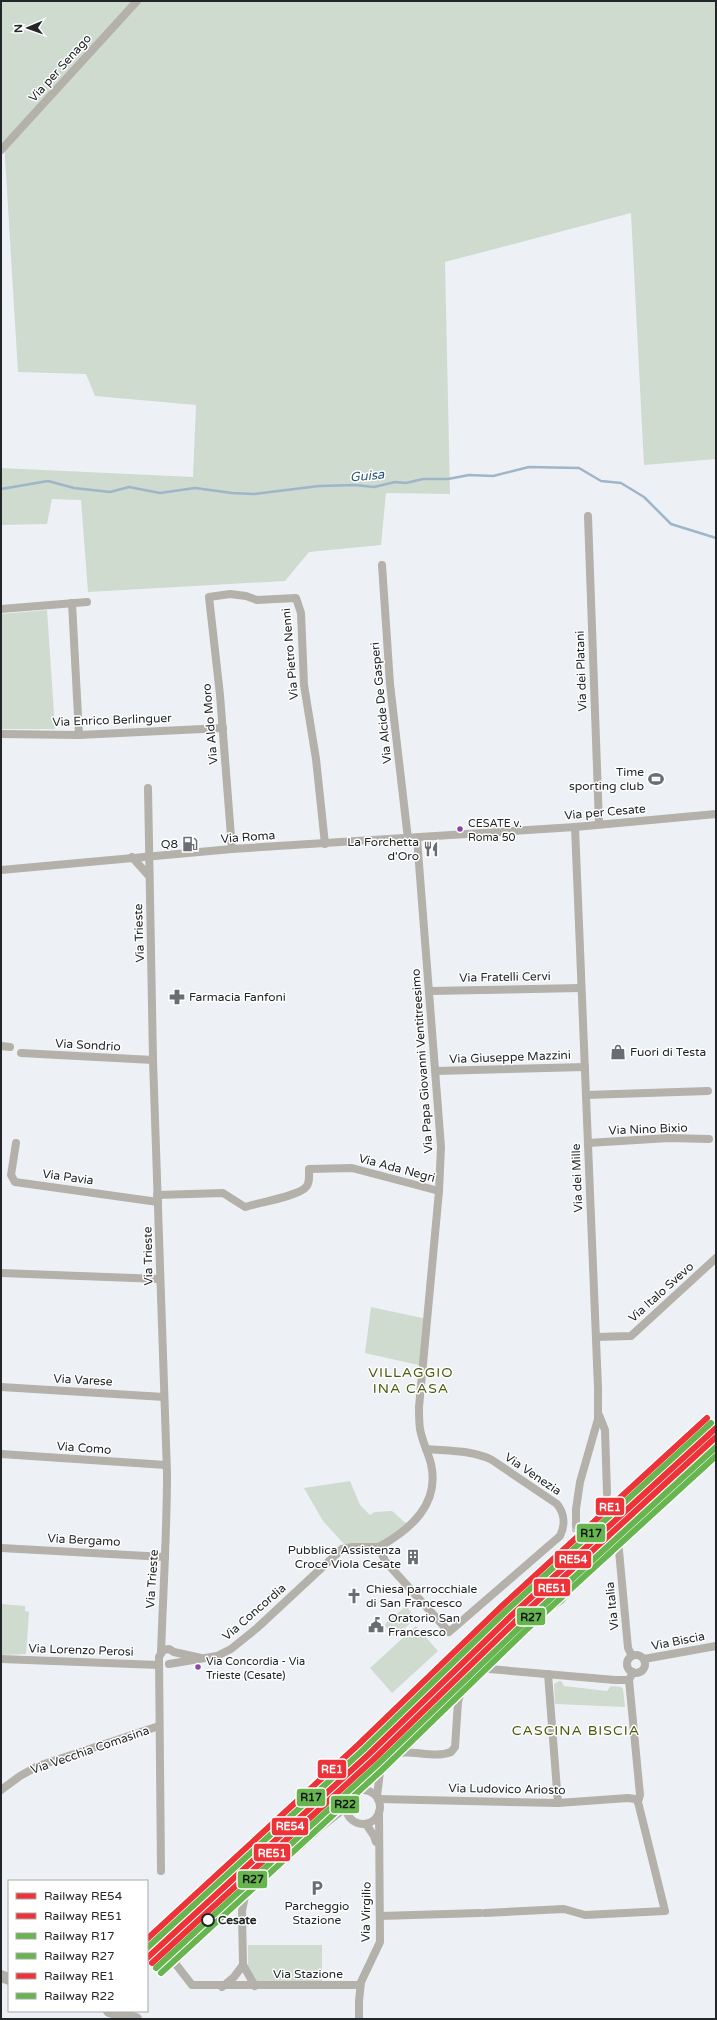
<svg xmlns="http://www.w3.org/2000/svg" width="717" height="2020" viewBox="0 0 717 2020" font-family="'Varela Round',sans-serif">
<style>
.green{fill:#cedbce}
.lines{fill:none;stroke-linecap:round;stroke-linejoin:round}
.stream{stroke:#9fb5c9;stroke-width:2.5}
.street-tunnel{stroke:#c5c8cd;stroke-width:8;stroke-dasharray:8 4;stroke-linecap:butt}
.street{stroke:#b4b0aa;stroke-width:8}
.secondary{stroke:#b2b0a9;stroke-width:12}
.rail-1-casing{stroke:#fff;stroke-width:9}
.rail-2-casing{stroke:#fff;stroke-width:9}
.rail-3-casing{stroke:#fff;stroke-width:9}
.rail-4-casing{stroke:#fff;stroke-width:9}
.rail-5-casing{stroke:#fff;stroke-width:9}
.rail-6-casing{stroke:#fff;stroke-width:9}
.rail-1{stroke:#ee3338;stroke-width:6}
.rail-2{stroke:#ee3338;stroke-width:6}
.rail-3{stroke:#66b54f;stroke-width:6}
.rail-4{stroke:#66b54f;stroke-width:6}
.rail-5{stroke:#ee3338;stroke-width:6}
.rail-6{stroke:#66b54f;stroke-width:6}
.bus-dot{fill:#8e44ad;stroke:#fff;stroke-width:1.5}
.stop-dot{fill:#fff;stroke:#232629;stroke-width:2}
.labels{text-anchor:middle;stroke-width:3;stroke-linejoin:round;paint-order:stroke}
.bus-label{font-size:11px;fill:#232629;stroke:#fff;text-anchor:start}
.street-label{font-size:12px;fill:#232629;stroke:#fff}
.poi-label{font-size:12px;fill:#232629;stroke:#fff;text-anchor:end}
.stop-label{font-size:12px;font-weight:bold;fill:#232629;stroke:#fff;text-anchor:start}
.water-label{font-size:13px;font-style:italic;fill:#26557b;stroke:#fff}
.quarter-label{font-size:14px;letter-spacing:1px;fill:#4c5b0a;stroke:#fff}
.line-badge{stroke:#fff;stroke-width:1.5}
.badge-label{font-size:11px;text-anchor:middle;font-weight:bold;fill:#fff}
.pale-badge-label{font-size:11px;text-anchor:middle;font-weight:bold;fill:#111}
</style>
<rect width="100%" height="100%" fill="#edf1f6"/>
<g class="green">
<path d="M1,1H716V459L644,465L631,213L445,262L450,494L386,493L381,545L309,552L285,581L88,592L81,500L52,499L47,524L1,525V468L193,477L196,405L95,396L86,374L18,372L4,141L1,144Z"/>
<path d="M47,610L55,729H2L1,614Z"/>
<path d="M371,1307L427,1319L423,1366L365,1353Z"/>
<path d="M350,1481L360,1505L370,1515L375,1512L392,1511L407,1524L382,1544L346,1546L323,1521L304,1488Z"/>
<path d="M1,1604L25,1606V1611L29,1612L26,1654L1,1655Z"/>
<path d="M406,1606L416,1618L395,1637L384,1625Z"/>
<path d="M416,1626L438,1651L392,1693L370,1668Z"/>
<path d="M559,1681H561L564,1686L607,1691L611,1686L621,1687L623,1689L625,1707L555,1704L554,1684Z"/>
<path d="M248,1945H322V1982L258,1983L248,1972Z"/>
</g>
<g class="lines">
<path class="stream" d="M1,489L48,481L74,488L110,492L129,487L160,493L195,488L232,493L254,494L319,486L355,485L374,487L395,482L406,483L423,479H448L469,475L493,476L529,467L579,468L601,481L621,483L644,497L671,524L716,538"/>
<path class="street-tunnel" d="M576,1568V1525"/>
<g class="street">
<path d="M1,150L137,1"/>
<path d="M588,516L599,824"/>
<path d="M382,565L390,684L408,839"/>
<path d="M72,603L79,735"/>
<path d="M1,609L87,602"/>
<path d="M1,734L79,735L223,728"/>
<path d="M148,788L153,1060L167,1473C167,1533 163,1593 161,1653"/>
<path d="M575,827L598,1388V1419L580,1482L576,1509V1525"/>
<path d="M232,849L220,695L209,597L230,594L246,596L257,600L296,598L301,613L304,685L316,759L325,844"/>
<path d="M132,857L149,876"/>
<path d="M1,870L232,849L575,827L716,814"/>
<path d="M429,991L581,988"/>
<path d="M1,1046L10,1047"/>
<path d="M21,1053L153,1060"/>
<path d="M436,1071L585,1067"/>
<path d="M586,1095L708,1091"/>
<path d="M16,1143L11,1175L15,1182L158,1202"/>
<path d="M588,1143L669,1138L709,1139"/>
<path d="M157,1195L223,1193L245,1207C257,1203 299,1196 306,1187C310,1183 309,1175 309,1169L352,1168L439,1191"/>
<path d="M1,1273L160,1279"/>
<path d="M596,1337L631,1336L716,1258"/>
<path d="M1,1387L164,1397"/>
<path d="M599,1415L605,1430L607,1493"/>
<path d="M1,1454L166,1465"/>
<path d="M617,1529L628,1648L632,1656"/>
<path d="M379,1547C411,1529 440,1504 431,1464C428,1452 422,1441 420,1429C419,1422 419,1414 419,1407L439,1191L441,1147L417,838"/>
<path d="M379,1547L385,1561L449,1632L560,1536C565,1526 565,1514 557,1504L492,1460C473,1450 447,1451 426,1449"/>
<path d="M1,1548L165,1557"/>
<circle cx="636" cy="1664" r="9"/>
<path d="M1,1659L159,1665"/>
<path d="M644,1659L716,1646"/>
<path d="M169,1664L217,1656L231,1649L257,1628L342,1549L353,1547H379"/>
<path d="M483,1665L489,1669L615,1680H629L633,1672"/>
<path d="M548,1674L558,1803"/>
<path d="M629,1680L640,1795L638,1802"/>
<circle cx="363" cy="1807" r="17"/>
<path d="M1,1790L20,1776L38,1766L159,1726"/>
<path d="M352,1793C362,1782 373,1764 387,1757C406,1746 431,1760 451,1752L455,1747L458,1702L462,1688L503,1644L529,1623L561,1600L571,1587L576,1568"/>
<path d="M377,1796L380,1772L384,1760"/>
<path d="M378,1799L558,1803L628,1798L635,1799L638,1802L665,1911L585,1915L564,1909L485,1913"/>
<path d="M366,1824L374,1836L376,1842"/>
<path d="M161,1871L159,1657L163,1650L169,1649L174,1652L201,1658"/>
<path d="M380,1916L480,1913"/>
<path d="M171,1958L192,1985H360"/>
<path d="M255,1986L243,1965L242,1911L245,1896L322,1826L345,1808"/>
<path d="M222,1987L234,1977L243,1965"/>
<path d="M359,2019V2001L361,1982L380,1942L379,1812"/>
</g>
<g class="secondary">
<path d="M1,1976L9,1979"/>
<path d="M109,2011L136,2019"/>
</g>
<defs>
<path id="rail-1" d="M147,1958L368,1755L512,1615L716,1428"/>
<path id="rail-2" d="M152,1963L373,1760L517,1620L716,1437"/>
<path id="rail-3" d="M147,1948L363,1750L507,1610L711,1423"/>
<path id="rail-4" d="M156,1968L377,1765L522,1625L716,1447"/>
<path id="rail-5" d="M147,1939L358,1745L503,1605L707,1418"/>
<path id="rail-6" d="M161,1973L382,1770L526,1630L716,1456"/>
</defs>
<use href="#rail-1" class="rail-1-casing"/>
<use href="#rail-2" class="rail-2-casing"/>
<use href="#rail-3" class="rail-3-casing"/>
<use href="#rail-4" class="rail-4-casing"/>
<use href="#rail-5" class="rail-5-casing"/>
<use href="#rail-6" class="rail-6-casing"/>
<use href="#rail-1" class="rail-1"/>
<use href="#rail-2" class="rail-2"/>
<use href="#rail-3" class="rail-3"/>
<use href="#rail-4" class="rail-4"/>
<use href="#rail-5" class="rail-5"/>
<use href="#rail-6" class="rail-6"/>
</g>
<defs>
<symbol id="stadium-bare" viewBox="-9 -9 18 18"><path d="M0-5a6.5 5 0 1 0 0 10a6.5 5 0 1 0 0-10ZM-3.5-1.8h7v3.6h-7Z" fill="#6a6d71" stroke="#fff" stroke-width="2.5" paint-order="stroke"/></symbol>
<symbol id="fuel-bare" viewBox="-9 -9 18 18"><path d="M-5.5-6h7V0h2V4h1.3V-2.5L3-4.5l.8-.8L6-3V5H2.5V1h-1V6h-7ZM-4.2-4.7v3.2H.2V-4.7Z" fill="#6a6d71" stroke="#fff" stroke-width="2.5" paint-order="stroke"/></symbol>
<symbol id="restaurant-bare" viewBox="-9 -9 18 18"><path d="M-5-6h1v4h1v-4h1v4h1v-4h1v5L-1.5 .5V6h-2V.5L-5-1ZM5-6V6H3V1.5H1.5Q1.5-4 5-6Z" fill="#6a6d71" stroke="#fff" stroke-width="2.5" paint-order="stroke"/></symbol>
<symbol id="pharmacy-bare" viewBox="-9 -9 18 18"><path d="M-2-6h4v4h4v4h-4v4h-4v-4h-4v-4h4Z" fill="#6a6d71" stroke="#fff" stroke-width="2.5" paint-order="stroke"/></symbol>
<symbol id="shop-bare" viewBox="-9 -9 18 18"><path d="M-5-2.5h2.3a2.7 3.5 0 0 1 5.4 0H5L5.5 6h-11ZM-1.5-2.5h3a1.5 2.3 0 0 0-3 0Z" fill="#6a6d71" stroke="#fff" stroke-width="2.5" paint-order="stroke"/></symbol>
<symbol id="building-bare" viewBox="-9 -9 18 18"><path d="M-4-6H4V6H1V3H-1V6H-4ZM-2.5-4.3h1.7v1.8h-1.7ZM.8-4.3h1.7v1.8H.8ZM-2.5-1h1.7V.8h-1.7ZM.8-1h1.7V.8H.8Z" fill="#6a6d71" stroke="#fff" stroke-width="2.5" paint-order="stroke"/></symbol>
<symbol id="church-bare" viewBox="-9 -9 18 18"><path d="M-1.2-6h2.4v3.5h3.3v2.4h-3.3V6h-2.4V-.1h-3.3v-2.4h3.3Z" fill="#6a6d71" stroke="#fff" stroke-width="2.5" paint-order="stroke"/></symbol>
<symbol id="civic-bare" viewBox="-9 -9 18 18"><path d="M-.6-6.5H3V-4.5H.6V-3L4-1V1h2V6H-6V1h2V-1L-.6-3ZM-1.2 2.5V6h2.4V2.5Z" fill="#6a6d71" stroke="#fff" stroke-width="2.5" paint-order="stroke"/></symbol>
<symbol id="parking-bare" viewBox="-9 -9 18 18"><path d="M-3.5-5.5H1a3.5 3.5 0 0 1 0 7H-1V5.5H-3.5ZM-1-3.4V-.6H.8a1.4 1.4 0 0 0 0-2.8Z" fill="#6a6d71" stroke="#fff" stroke-width="2.5" paint-order="stroke"/></symbol>
</defs>
<g fill-rule="evenodd">
<use href="#stadium-bare" x="645" y="768" width="22" height="22"/>
<use href="#fuel-bare" x="179" y="833" width="22" height="22"/>
<use href="#restaurant-bare" x="420" y="838" width="22" height="22"/>
<use href="#pharmacy-bare" x="166" y="986" width="22" height="22"/>
<use href="#shop-bare" x="607" y="1041" width="22" height="22"/>
<use href="#building-bare" x="402" y="1546" width="22" height="22"/>
<use href="#church-bare" x="343" y="1585" width="22" height="22"/>
<use href="#civic-bare" x="365" y="1614" width="22" height="22"/>
<use href="#parking-bare" x="306" y="1877" width="22" height="22"/>
</g>
<g class="bus-dot">
<circle cx="460" cy="829" r="3.5"/>
<circle cx="198" cy="1667" r="3.5"/>
</g>
<circle class="stop-dot" cx="208" cy="1920" r="6"/>
<g class="labels">
<g class="bus-label">
<text x="468" y="827">CESATE v.<tspan x="468" dy="14">Roma 50</tspan></text>
<text x="206" y="1665">Via Concordia - Via<tspan x="206" dy="14">Trieste (Cesate)</tspan></text>
</g>
<g class="street-label">
<text transform="translate(60 68) rotate(-48)" y="4">Via per Senago</text>
<text transform="translate(290 654) rotate(-95)" y="4">Via Pietro Nenni</text>
<text transform="translate(581 671) rotate(-92)" y="4">Via dei Platani</text>
<text transform="translate(381 703) rotate(-96)" y="4">Via Alcide De Gasperi</text>
<text transform="translate(112 720) rotate(-2)" y="4">Via Enrico Berlinguer</text>
<text transform="translate(210 724) rotate(-95)" y="4">Via Aldo Moro</text>
<text transform="translate(605 812) rotate(-5)" y="4">Via per Cesate</text>
<text transform="translate(248 837) rotate(-4)" y="4">Via Roma</text>
<text transform="translate(139 933) rotate(-92)" y="4">Via Trieste</text>
<text transform="translate(505 977) rotate(-1)" y="4">Via Fratelli Cervi</text>
<text transform="translate(88 1045) rotate(3)" y="4">Via Sondrio</text>
<text transform="translate(510 1057) rotate(-2)" y="4">Via Giuseppe Mazzini</text>
<text transform="translate(422 1061) rotate(-94)" y="4">Via Papa Giovanni Ventitreesimo</text>
<text transform="translate(648 1129) rotate(-2)" y="4">Via Nino Bixio</text>
<text transform="translate(397 1168) rotate(15)" y="4">Via Ada Negri</text>
<text transform="translate(68 1177) rotate(8)" y="4">Via Pavia</text>
<text transform="translate(577 1178) rotate(-92)" y="4">Via dei Mille</text>
<text transform="translate(148 1256) rotate(-91)" y="4">Via Trieste</text>
<text transform="translate(661 1292) rotate(-42)" y="4">Via Italo Svevo</text>
<text transform="translate(83 1380) rotate(3)" y="4">Via Varese</text>
<text transform="translate(84 1448) rotate(4)" y="4">Via Como</text>
<text transform="translate(533 1474) rotate(34)" y="4">Via Venezia</text>
<text transform="translate(84 1540) rotate(3)" y="4">Via Bergamo</text>
<text transform="translate(152 1579) rotate(-86)" y="4">Via Trieste</text>
<text transform="translate(612 1606) rotate(-96)" y="4">Via Italia</text>
<text transform="translate(254 1612) rotate(-41)" y="4">Via Concordia</text>
<text transform="translate(678 1641) rotate(-11)" y="4">Via Biscia</text>
<text transform="translate(81 1650) rotate(2)" y="4">Via Lorenzo Perosi</text>
<text transform="translate(90 1750) rotate(-19)" y="4">Via Vecchia Comasina</text>
<text transform="translate(507 1789) rotate(1)" y="4">Via Ludovico Ariosto</text>
<text transform="translate(366 1912) rotate(-89)" y="4">Via Virgilio</text>
<text x="308" y="1978">Via Stazione</text>
</g>
<g class="poi-label">
<text x="644" y="776">Time<tspan x="644" dy="14">sporting club</tspan></text>
<text x="419" y="846">La Forchetta<tspan x="419" dy="14">d'Oro</tspan></text>
<text x="178" y="848">Q8</text>
<text x="189" y="1001" text-anchor="start">Farmacia Fanfoni</text>
<text x="630" y="1056" text-anchor="start">Fuori di Testa</text>
<text x="401" y="1554">Pubblica Assistenza<tspan x="401" dy="14">Croce Viola Cesate</tspan></text>
<text x="366" y="1593" text-anchor="start">Chiesa parrocchiale<tspan x="366" dy="14">di San Francesco</tspan></text>
<text x="388" y="1622" text-anchor="start">Oratorio San<tspan x="388" dy="14">Francesco</tspan></text>
<text x="317" y="1910" text-anchor="middle">Parcheggio<tspan x="317" dy="14">Stazione</tspan></text>
</g>
<g class="stop-label">
<text x="218" y="1924">Cesate</text>
</g>
<g class="water-label">
<text transform="translate(367 475) rotate(-5)" y="5">Guisa</text>
</g>
<g class="quarter-label">
<text x="411" y="1377">VILLAGGIO<tspan x="411" dy="16">INA CASA</tspan></text>
<text x="576" y="1735">CASCINA BISCIA</text>
</g>
</g>
<g class="line-badge">
<rect x="595" y="1497" width="30" height="19" rx="4" fill="#ee3338"/>
<rect x="576" y="1523" width="30" height="20" rx="4" fill="#66b54f"/>
<rect x="554" y="1550" width="38" height="19" rx="4" fill="#ee3338"/>
<rect x="533" y="1578" width="38" height="19" rx="4" fill="#ee3338"/>
<rect x="516" y="1607" width="30" height="19" rx="4" fill="#66b54f"/>
<rect x="317" y="1759" width="30" height="20" rx="4" fill="#ee3338"/>
<rect x="296" y="1788" width="30" height="19" rx="4" fill="#66b54f"/>
<rect x="330" y="1795" width="30" height="19" rx="4" fill="#66b54f"/>
<rect x="271" y="1817" width="38" height="19" rx="4" fill="#ee3338"/>
<rect x="253" y="1843" width="38" height="19" rx="4" fill="#ee3338"/>
<rect x="237" y="1870" width="31" height="19" rx="4" fill="#66b54f"/>
</g>
<g class="badge-label">
<text x="610" y="1511">RE1</text>
<text x="573" y="1563">RE54</text>
<text x="552" y="1592">RE51</text>
<text x="332" y="1773">RE1</text>
<text x="290" y="1830">RE54</text>
<text x="272" y="1857">RE51</text>
</g>
<g class="pale-badge-label">
<text x="591" y="1537">R17</text>
<text x="531" y="1621">R27</text>
<text x="311" y="1801">R17</text>
<text x="345" y="1808">R22</text>
<text x="253" y="1883">R27</text>
</g>
<rect width="717" height="2020" fill="none" stroke="#232629" stroke-width="4"/>
<rect x="8" y="1880" width="140" height="132" fill="#ffffff" stroke="#a7a8a9"/>
<rect x="16" y="1893" width="20" height="6" fill="#ee3338" stroke="#a7a8a9"/>
<text x="44" y="1900" font-size="12" fill="#232629">Railway RE54</text>
<rect x="16" y="1913" width="20" height="6" fill="#ee3338" stroke="#a7a8a9"/>
<text x="44" y="1920" font-size="12" fill="#232629">Railway RE51</text>
<rect x="16" y="1933" width="20" height="6" fill="#66b54f" stroke="#a7a8a9"/>
<text x="44" y="1940" font-size="12" fill="#232629">Railway R17</text>
<rect x="16" y="1953" width="20" height="6" fill="#66b54f" stroke="#a7a8a9"/>
<text x="44" y="1960" font-size="12" fill="#232629">Railway R27</text>
<rect x="16" y="1973" width="20" height="6" fill="#ee3338" stroke="#a7a8a9"/>
<text x="44" y="1980" font-size="12" fill="#232629">Railway RE1</text>
<rect x="16" y="1993" width="20" height="6" fill="#66b54f" stroke="#a7a8a9"/>
<text x="44" y="2000" font-size="12" fill="#232629">Railway R22</text>
<g transform="translate(28 28) rotate(268)" stroke="#ffffff" stroke-width="3" paint-order="stroke">
<path d="M0-3L7 15L0 10L-7 15Z" fill="#232629"/>
<text y="-6" font-size="11" font-weight="bold" text-anchor="middle" fill="#232629">N</text>
</g>
</svg>
